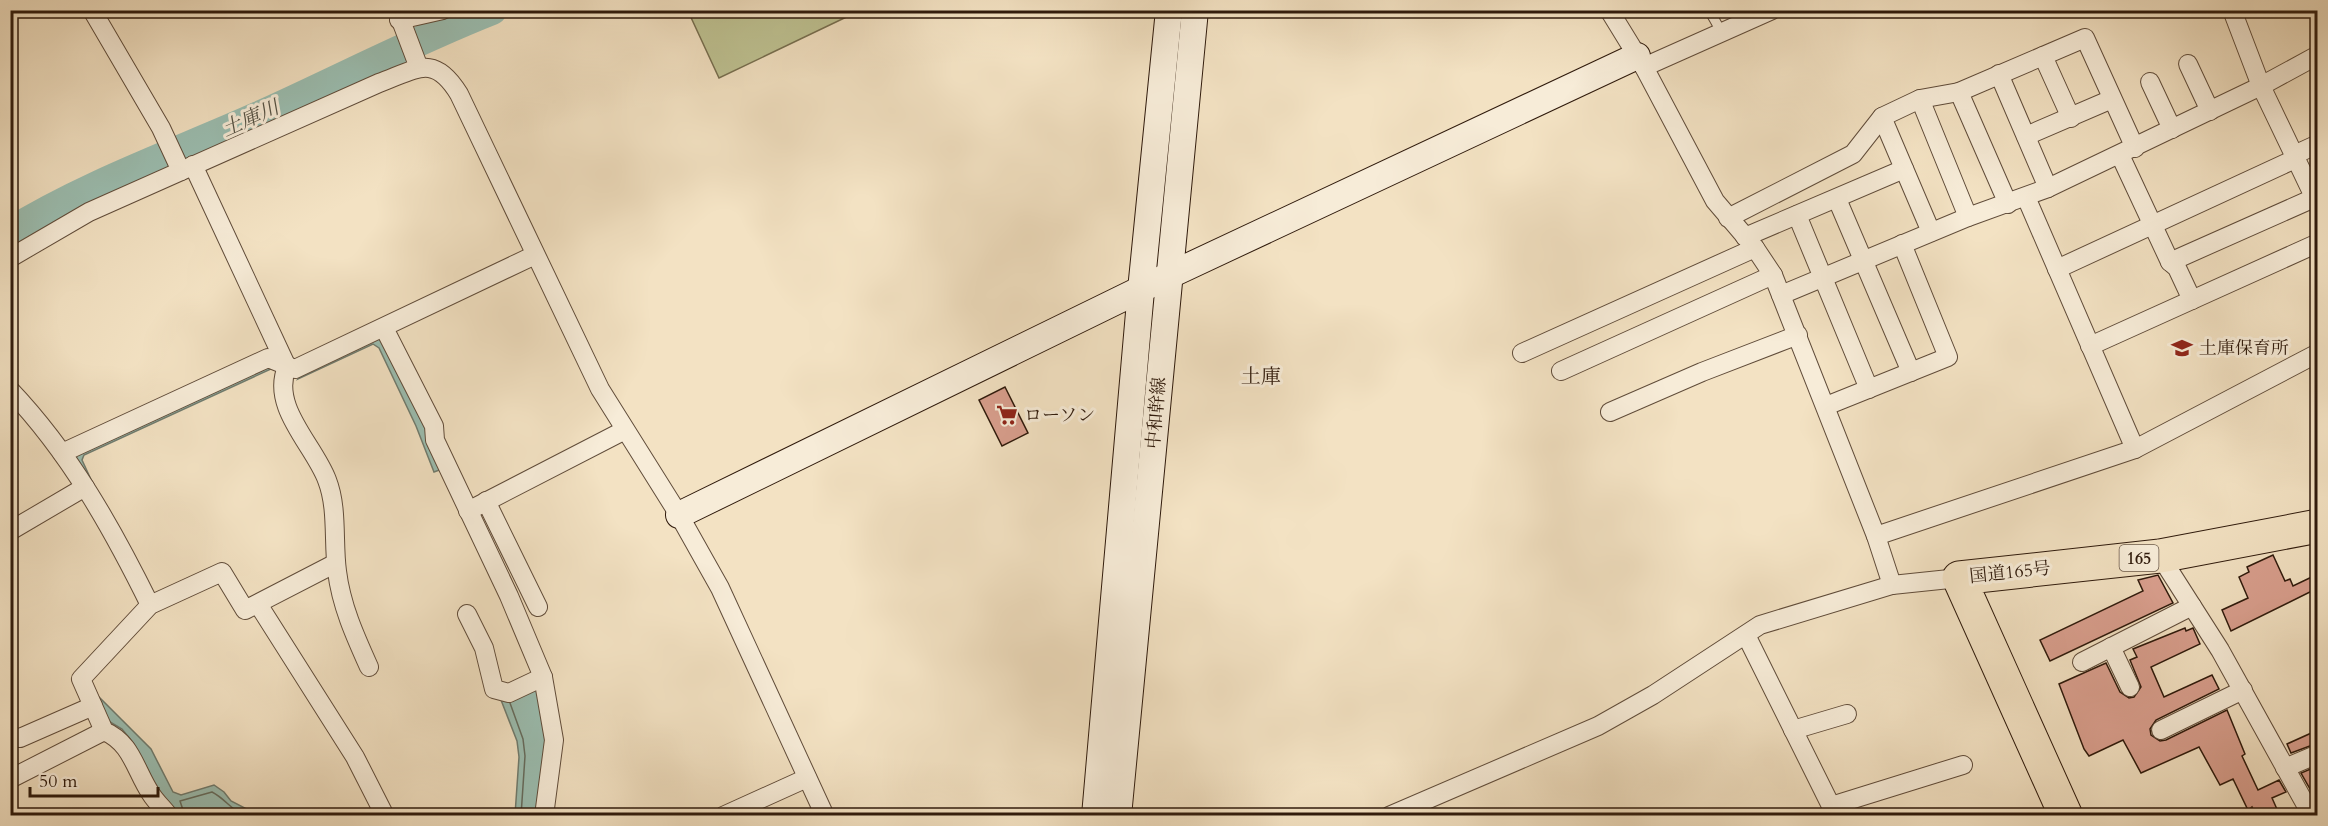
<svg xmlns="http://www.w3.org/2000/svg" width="2328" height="826" viewBox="0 0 2328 826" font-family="Cardo,'Noto Serif JP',serif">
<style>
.green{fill:#bec292;stroke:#766e4f;stroke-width:1.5}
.water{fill:#9bbeb1;stroke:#707c6f;stroke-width:1.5}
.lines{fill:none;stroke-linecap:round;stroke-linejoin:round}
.shore{stroke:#656c5e;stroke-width:1.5}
.river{stroke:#9bbeb1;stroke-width:30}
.building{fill:#d99f8e;stroke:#2f1a0c;stroke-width:1.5}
.lane-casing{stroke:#604c3a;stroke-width:11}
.street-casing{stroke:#604c3a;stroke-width:20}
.secondary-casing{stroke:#2f1a0c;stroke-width:28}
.highway-casing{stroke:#2f1a0c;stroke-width:35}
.lane{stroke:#f7ecd8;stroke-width:9}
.street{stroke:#f7ecd8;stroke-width:18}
.secondary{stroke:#f7ecd8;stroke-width:26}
.highway{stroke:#f3e2c3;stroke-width:33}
.labels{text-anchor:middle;stroke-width:6;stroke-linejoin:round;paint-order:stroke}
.shield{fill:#f7ecd8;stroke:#6b5949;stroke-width:1.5}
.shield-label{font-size:16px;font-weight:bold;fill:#2f1a0c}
.poi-label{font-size:18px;fill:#2f1a0c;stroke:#f7ecd8;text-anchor:start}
.street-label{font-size:18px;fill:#2f1a0c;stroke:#f7ecd8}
.water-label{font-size:20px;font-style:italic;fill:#555346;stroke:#f7ecd8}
.neighbourhood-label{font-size:20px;fill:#2f1a0c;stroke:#f7ecd8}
</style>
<rect width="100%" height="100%" fill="#f3e2c3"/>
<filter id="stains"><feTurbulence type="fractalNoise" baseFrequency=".00333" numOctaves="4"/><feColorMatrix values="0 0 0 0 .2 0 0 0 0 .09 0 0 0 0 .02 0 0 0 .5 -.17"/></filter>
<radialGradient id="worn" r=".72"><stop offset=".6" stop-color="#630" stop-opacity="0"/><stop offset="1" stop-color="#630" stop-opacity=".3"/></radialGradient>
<path class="green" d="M688,11H859L719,78Z"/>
<g class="water">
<path d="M380,336L429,426L442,469L434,472L416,426L379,348L373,344L298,379L302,373Z"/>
<path d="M267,362L273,368L84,455L82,460L94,486L71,452Z"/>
<path d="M536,688L550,741L537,815H515L519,757L517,741L501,700Z"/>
<path d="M98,696L151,749L173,792L181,795L214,785L224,792L231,801L258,815L180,814L155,788L134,744L122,729L105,719L94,698Z"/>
</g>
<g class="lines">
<g class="shore">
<path d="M510,703L523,739L525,756L521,816"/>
<path d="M185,816L180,801L212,792C224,798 231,809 244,816"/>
</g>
<path class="river" d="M10,232C88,184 176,153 259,116C337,81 413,41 492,10"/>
</g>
<g class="building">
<path d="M1005,387L1028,433L1002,446L979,400Z"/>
<path d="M2273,555L2285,581L2290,579L2293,586L2318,574V588L2231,631L2222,610L2248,598L2239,577L2249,572L2247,567Z"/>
<path d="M2158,575L2173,603L2050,661L2040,640L2143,591L2138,580Z"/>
<path d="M2185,628L2186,631L2193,628L2200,644L2151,667L2164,697L2212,675L2219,689L2156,720L2150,729L2151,735L2160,741L2166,740L2227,710L2245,754L2242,756L2258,790L2279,780L2286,792L2272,798L2280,816H2256L2252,807L2248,810L2233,779L2220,785L2199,747L2141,773L2123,740L2089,756L2084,749L2059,684L2106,663L2120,692L2129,698L2134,697L2141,687L2130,660L2137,657L2133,649Z"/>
<path d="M2318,730V743L2291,753L2287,744Z"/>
<path d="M2313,768L2318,777V803L2301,773Z"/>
</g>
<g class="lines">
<defs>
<path id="lane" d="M1709,10L1722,33"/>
<g id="street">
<path d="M92,10L161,128L181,171"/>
<path d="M397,10L419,68"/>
<path d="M1609,10L1644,67L1715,201L1755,248L1773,275L1876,536L1892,585"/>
<path d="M2232,10L2261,86L2318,205"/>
<path d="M399,20L443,10"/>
<path d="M2043,56L2071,118"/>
<path d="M2188,64L2210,111"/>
<path d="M1644,67L1772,10"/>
<path d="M1999,74L2048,188"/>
<path d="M2150,82L2172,129"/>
<path d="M1959,92L2008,204"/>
<path d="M1920,99L1968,217"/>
<path d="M1882,117L1931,232"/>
<path d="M2026,136L2112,99"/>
<path d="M2120,155L2170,262L2177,268L2192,300"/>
<path d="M2294,155L2318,144"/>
<path d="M193,165L287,367C270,407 314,445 327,480C338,508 333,542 337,571C341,605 355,636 369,667"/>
<path d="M2026,197L2135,449"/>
<path d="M1837,199L1911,372"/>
<path d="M1797,215L1869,389"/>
<path d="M1728,218L1853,154L1882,117L1920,99L1959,92L2085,38L2135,148"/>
<path d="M1745,237L1904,169"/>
<path d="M10,258L89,212L379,83C417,69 434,53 459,94L600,389L679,515L720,588L825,816"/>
<path d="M2170,262L2314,198"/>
<path d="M2057,269L2295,159"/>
<path d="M1781,295L1968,217L2048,188L2261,86L2318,55"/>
<path d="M384,328L434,426L435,440L509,596L543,677L554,740L544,816"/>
<path d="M2090,346L2318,243"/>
<path d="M1522,353L1755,248"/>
<path d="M1561,371L1773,275"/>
<path d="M10,390C70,453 112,528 150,605"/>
<path d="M1826,406L1948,357L1902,244"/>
<path d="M1610,412L1702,372L1798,335"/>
<path d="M62,453L268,358L295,369L535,255"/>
<path d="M486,501L538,607"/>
<path d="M468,511L625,430"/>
<path d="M10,531L85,487"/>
<path d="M1876,536L2135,449L2318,353"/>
<path d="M2160,556L2220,650L2312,816"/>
<path d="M258,604L355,757L385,816"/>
<path d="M467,614L484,648L494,689L509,693L543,677"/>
<path d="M1746,635L1836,816"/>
<path d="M2111,647L2130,687"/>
<path d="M2082,662L2192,606"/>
<path d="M1793,730L1847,714"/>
<path d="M2161,730L2243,690"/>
<path d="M10,737L20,738L93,706"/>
<path d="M2285,768L2318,754"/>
<path d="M10,779L104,731"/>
<path d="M1831,806L1963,765"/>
<path d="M169,816C163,808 156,802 151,794C135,770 132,743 104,731L81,679L150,605L222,572L245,610L336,563"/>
<path d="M723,816L807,778"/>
<path d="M1389,816L1598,726L1653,695L1760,625L1892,585L1959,578"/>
</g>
<g id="secondary">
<path d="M679,515L1170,275L1637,56"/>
<path d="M1095,816L1141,290L1169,10"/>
<path d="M1118,816L1195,10"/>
</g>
<path id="highway" d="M2066,816L1959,578L2160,556L2318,526"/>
</defs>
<use href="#lane" class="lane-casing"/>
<use href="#street" class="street-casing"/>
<use href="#secondary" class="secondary-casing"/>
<use href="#highway" class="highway-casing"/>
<use href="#lane" class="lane"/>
<use href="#street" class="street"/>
<use href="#secondary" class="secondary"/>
<use href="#highway" class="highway"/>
</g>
<defs>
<symbol id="school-bare" viewBox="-9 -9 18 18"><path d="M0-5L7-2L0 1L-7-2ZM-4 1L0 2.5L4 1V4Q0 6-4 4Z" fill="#8f2418" stroke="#f7ecd8" stroke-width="2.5" paint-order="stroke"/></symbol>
<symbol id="supermarket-bare" viewBox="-9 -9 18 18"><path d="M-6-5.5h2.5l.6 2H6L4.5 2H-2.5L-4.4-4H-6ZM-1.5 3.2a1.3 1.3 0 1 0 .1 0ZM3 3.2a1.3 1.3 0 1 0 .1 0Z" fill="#8f2418" stroke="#f7ecd8" stroke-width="2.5" paint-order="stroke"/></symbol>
</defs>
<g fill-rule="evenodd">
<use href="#school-bare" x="2167" y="333" width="30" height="30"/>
<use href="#supermarket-bare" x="992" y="400" width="30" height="30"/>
</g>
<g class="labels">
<rect class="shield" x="2119.5" y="545" width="39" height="26" rx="4.5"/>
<g class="shield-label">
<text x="2139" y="564">165</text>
</g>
<g class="poi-label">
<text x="2199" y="354">土庫保育所</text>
<text x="1024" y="421">ローソン</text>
</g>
<g class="street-label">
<text transform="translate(1156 413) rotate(-85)" y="6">中和幹線</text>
<text transform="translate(2010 572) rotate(-6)" y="6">国道165号</text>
</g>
<g class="water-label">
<text transform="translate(250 118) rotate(-24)" y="7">土庫川</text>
</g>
<g class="neighbourhood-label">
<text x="1261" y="383">土庫</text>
</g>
</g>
<rect width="2328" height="826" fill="none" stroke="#f3e2c3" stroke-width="36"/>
<rect x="12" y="12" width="2304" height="802" fill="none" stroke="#2f1a0c" stroke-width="3"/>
<rect x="18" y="18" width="2292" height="790" fill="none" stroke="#2f1a0c" stroke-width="1.5"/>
<path d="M30 787v9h128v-9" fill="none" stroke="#2f1a0c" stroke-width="3"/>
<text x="39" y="787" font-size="18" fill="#2f1a0c" stroke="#f7ecd8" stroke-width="4.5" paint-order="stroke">50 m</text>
<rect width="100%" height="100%" filter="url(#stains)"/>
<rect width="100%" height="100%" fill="url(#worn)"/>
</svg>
